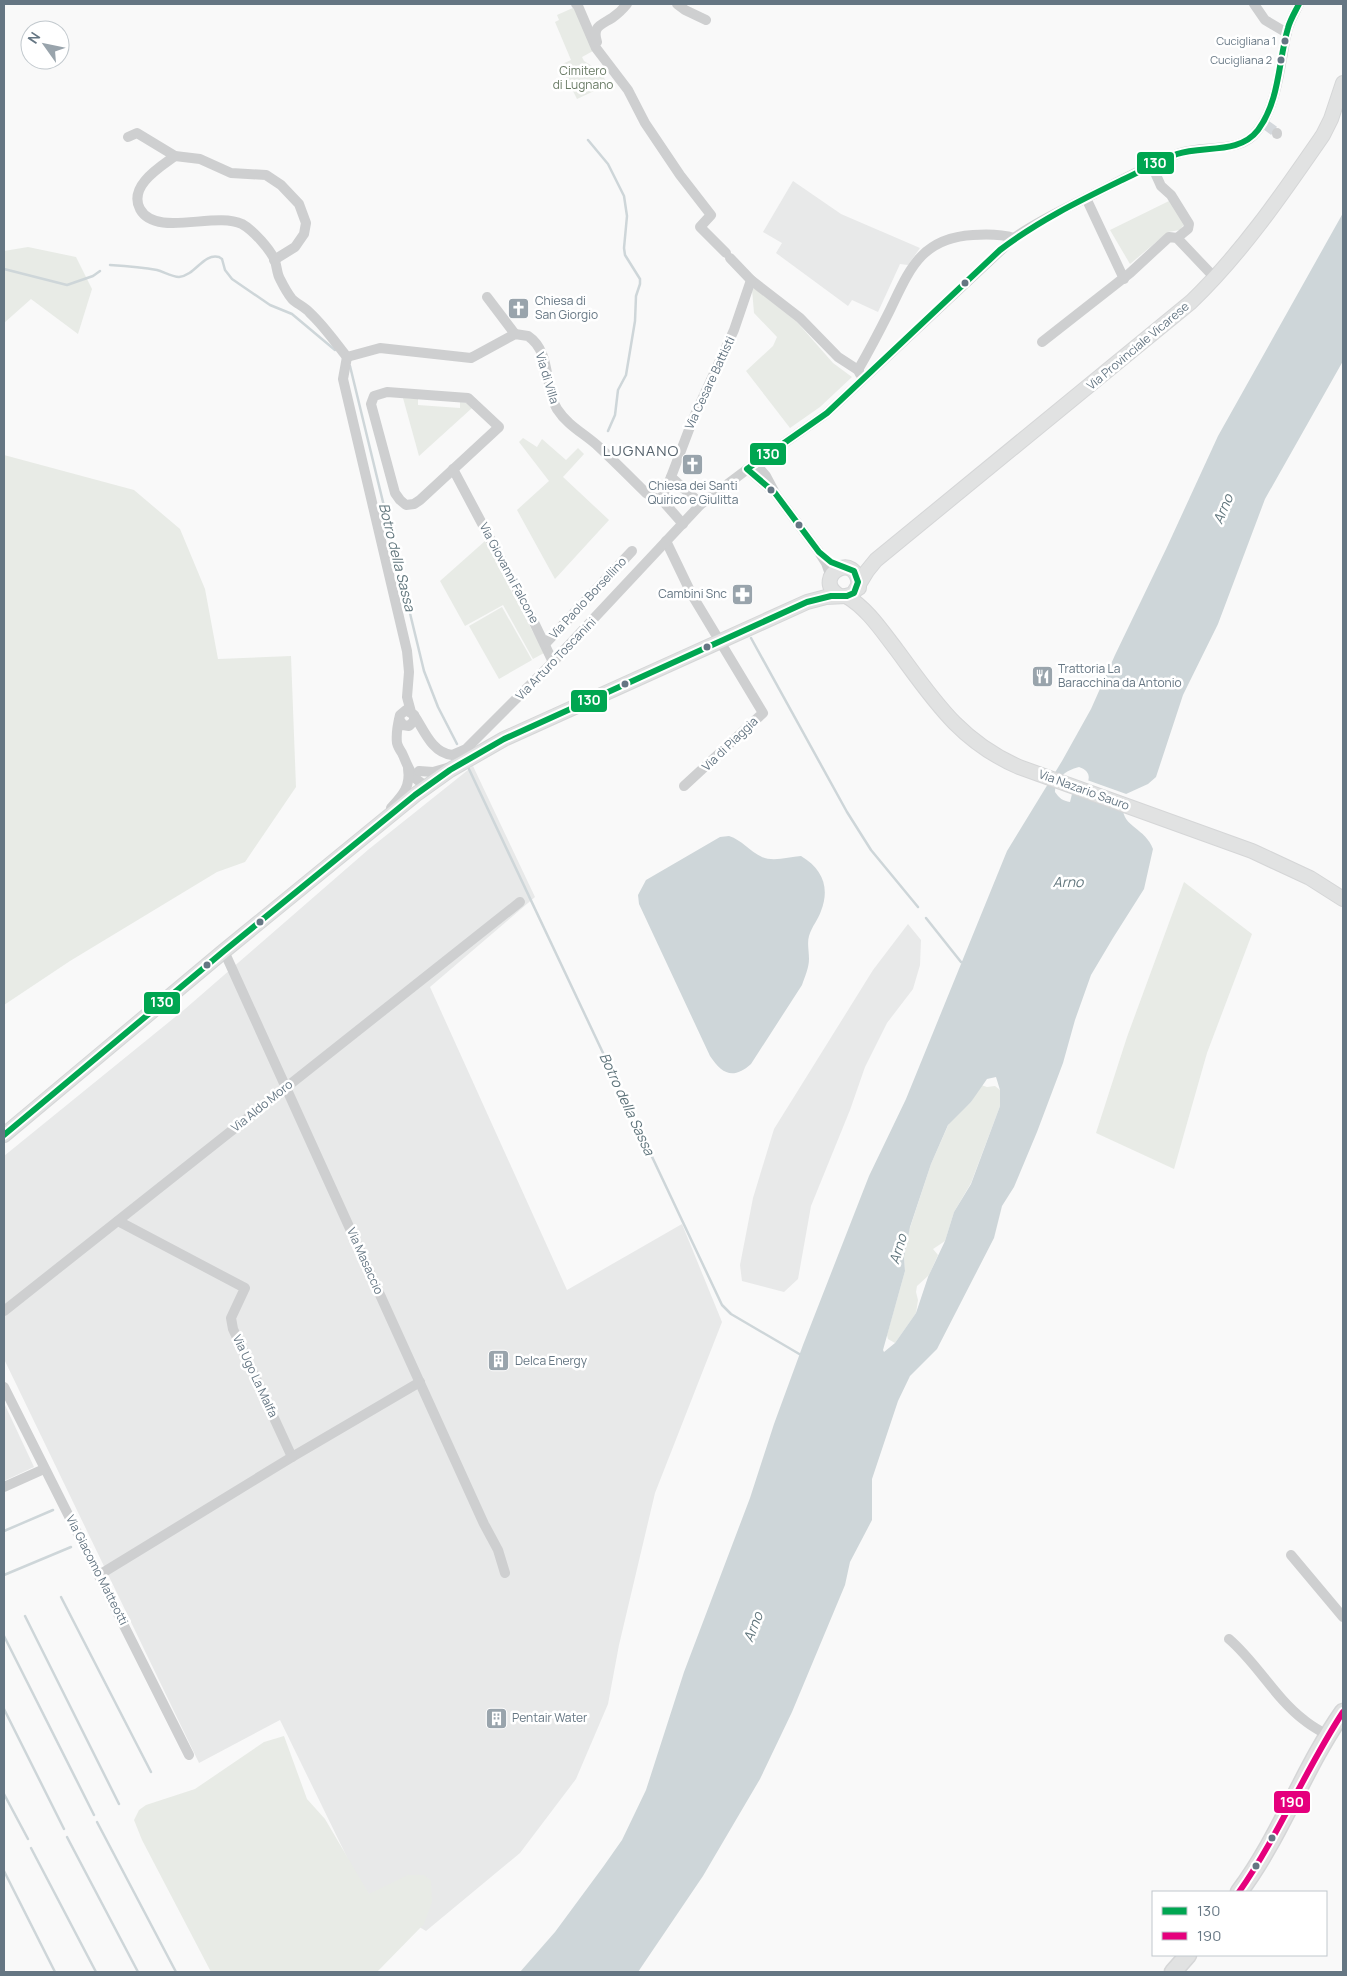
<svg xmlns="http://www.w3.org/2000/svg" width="1347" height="1976" viewBox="0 0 1347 1976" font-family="Manrope,sans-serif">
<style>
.built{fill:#e8e9e9}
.green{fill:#e8ebe6}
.water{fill:#ced6d9;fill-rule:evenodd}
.pier{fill:#f9f9f9}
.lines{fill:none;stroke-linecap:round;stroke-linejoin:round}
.stream{stroke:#ced6d9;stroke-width:2.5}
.street-tunnel{stroke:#d4d8dc;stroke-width:10;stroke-dasharray:10 5;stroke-linecap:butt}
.secondary-casing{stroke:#d5d6d7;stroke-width:16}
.primary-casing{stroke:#d5d6d7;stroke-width:19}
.street{stroke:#cecfd0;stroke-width:10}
.secondary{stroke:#e1e2e2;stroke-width:14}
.primary{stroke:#e1e2e2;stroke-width:16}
.bus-1-casing{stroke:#fff;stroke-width:10}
.bus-2-casing{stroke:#fff;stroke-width:10}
.bus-1{stroke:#00a651;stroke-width:6}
.bus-2{stroke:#e5007d;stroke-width:6}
.bus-dot{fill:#657683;stroke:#fff;stroke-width:2}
.labels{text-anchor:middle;stroke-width:5;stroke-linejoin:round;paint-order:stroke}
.bus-label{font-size:11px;fill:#657683;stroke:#fff;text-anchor:end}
.park-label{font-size:12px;fill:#687a64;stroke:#fff}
.poi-label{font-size:12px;fill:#657683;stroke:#fff;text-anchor:start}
.street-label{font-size:12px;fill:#657683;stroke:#fff}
.water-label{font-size:14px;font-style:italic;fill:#60757c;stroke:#fff}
.quarter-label{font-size:15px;letter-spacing:1px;fill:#57646e;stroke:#fff}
.line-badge{stroke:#fff;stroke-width:2}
.badge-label{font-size:14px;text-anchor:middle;font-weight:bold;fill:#fff}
</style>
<rect width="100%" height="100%" fill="#f9f9f9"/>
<g class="built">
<path d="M793,181L841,214L920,248L908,265L900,264L878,312L852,300L848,306L776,253L782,243L763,232Z"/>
<path d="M473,766L535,897L430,987L567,1290L682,1224L722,1322L655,1493L619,1645L608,1704L576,1779L520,1853L426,1931L365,1894L280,1720L199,1763L4,1359V1156L185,1009L369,849Z"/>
<path d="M908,924L921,940L920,965L913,989L887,1023L865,1067L850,1110L811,1206L798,1279L784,1292L742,1281L740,1265L753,1198L774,1129L873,970Z"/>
<path d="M4,1403L34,1467L4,1481Z"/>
</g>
<g class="green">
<path d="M575,7L593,51L582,57L584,61L602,72L607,85L577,99L560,65L571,60L555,22L559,20L557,15Z"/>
<path d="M1169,201H1172L1185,223L1180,230L1168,232L1130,264L1110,230Z"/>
<path d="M28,247L76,257L92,289L78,334L31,299L4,323V251Z"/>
<path d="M754,288L797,322L833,363L852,377L820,407L790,428L746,371L773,346L777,337L754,313L752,289Z"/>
<path d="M403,398L418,399V405L460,408V402L466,403L472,408L419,456Z"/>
<path d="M523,438L537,447L542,439L566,460L578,448L584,454L563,477L609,520L555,579L517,510L549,481L519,442Z"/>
<path d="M4,455L134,490L180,529L205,589L218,659L291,656L296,787L245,862L217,872L70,961L4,1005Z"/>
<path d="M485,541L544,653L533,659L503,605L465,626L440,581Z"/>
<path d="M502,607L532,660L499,679L469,626Z"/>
<path d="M1184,882L1252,934L1207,1053L1174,1169L1096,1133L1127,1037Z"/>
<path d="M981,1085L987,1087L995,1086L1000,1090V1106L971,1183L954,1212L945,1241L933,1249L938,1255L929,1275L917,1286L916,1292L918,1300L916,1313L895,1343L888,1339L887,1335L905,1271L904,1257L907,1237L931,1164L950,1121L971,1102Z"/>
<path d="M284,1736L307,1799L325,1819L369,1894L408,1875H424L431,1881L432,1902L424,1924L377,1972H211L142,1840L134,1820L139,1810L146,1805L195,1789L264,1742Z"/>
</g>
<g class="water">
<path d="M1343,213V361L1265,499L1218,624L1183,695L1156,777L1148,784L1126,794C1113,827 1144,824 1153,849L1144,889L1113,938L1091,975L1075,1020L1063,1063L1037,1132L1014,1187L1002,1206L994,1238L937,1349L910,1376L898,1401L872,1479V1520L850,1562L845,1585L792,1712L760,1779L703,1876L638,1972H520L555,1932L603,1867L622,1840L646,1790L684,1672L750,1498L774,1424L803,1345L869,1176L906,1099L1007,851L1062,761L1091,709L1115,655L1167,547L1218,436ZM1079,767C1096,773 1087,785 1080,796L1072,794L1070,802C1063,801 1059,798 1055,792C1056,777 1065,771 1079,767ZM996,1077L1000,1090V1106L971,1184L954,1212L945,1241L928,1277L916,1313L895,1343L884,1352L883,1350L905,1271L904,1257L910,1227L931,1164L948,1125L971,1102L987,1079Z"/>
<path d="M729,836C742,840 749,851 762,857C773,862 789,857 801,856C823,869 830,888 821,911C818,920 812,926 809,936C807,943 809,951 809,959C809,968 805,976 802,985L751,1064C733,1080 722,1074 710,1056L639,904L638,895L646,880L720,837Z"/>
</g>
<path class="pier" d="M1087,780L1129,795L1126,800L1125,812L1070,793L1082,790Z"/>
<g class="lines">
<g class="stream">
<path d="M588,140L608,164L624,196L627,216L624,248L625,255L640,279V284L636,296L635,321L626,375L618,390L615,415L608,431"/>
<path d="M110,265C126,266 141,267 157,270C164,272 172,277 179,277C196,275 203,253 219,257L222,259L225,270L232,279L270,305L292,314L335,350"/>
<path d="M4,269L67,285L93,276L100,271"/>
<path d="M350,366L424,671L438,707L457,744"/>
<path d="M751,638L847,812L871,850L918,907"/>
<path d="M468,767L722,1305L731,1314L801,1355"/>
<path d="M926,918L961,962"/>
<path d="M4,1531L53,1510"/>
<path d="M4,1575L71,1547"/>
<path d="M61,1597L151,1772"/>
<path d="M25,1616L119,1804"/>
<path d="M4,1636L94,1815"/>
<path d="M4,1709L64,1829"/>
<path d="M4,1794L28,1839"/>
<path d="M97,1822L176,1972"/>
<path d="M67,1837L138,1972"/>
<path d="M31,1848L96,1972"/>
<path d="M4,1871L55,1972"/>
</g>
<path class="street-tunnel" d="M1266,125L1277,133"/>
<defs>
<g id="secondary">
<path d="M838,595C811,577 858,547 859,588"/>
<path d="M846,596C867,608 882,631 896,649C933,699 959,741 1019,767L1252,851L1310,878L1343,899"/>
<path d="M4,1135L224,951L415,795L450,770L504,739L807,602L826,597L846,596L853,594L867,571L876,560L1191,302C1242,253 1283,193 1323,135L1331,119L1343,83"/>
</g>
<g id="primary">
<path d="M1239,1892C1281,1836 1303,1769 1343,1712"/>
<path d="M1173,1972L1188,1955"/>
</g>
</defs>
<use href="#secondary" class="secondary-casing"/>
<use href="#primary" class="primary-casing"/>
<g class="street">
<path d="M576,4L578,6L596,48L628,90L645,123L680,175L711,215L700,227L726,253"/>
<path d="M677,4L685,10L706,20"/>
<path d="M1254,4L1265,20L1287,33"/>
<path d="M597,42C592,26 601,25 612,18C618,14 623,9 627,4"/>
<path d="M1277,133V134"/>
<path d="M128,137L137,133L175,156L200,159L231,173L266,175L281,185L299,204L306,223L304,234L295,247L274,260"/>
<path d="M175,156C160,167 128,186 140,209C156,238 215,211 242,224C253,230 271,250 275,261C277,267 277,274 280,279C283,285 288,294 292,299C297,304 305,307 310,313C324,326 335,342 347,357"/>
<path d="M1152,166L1161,186L1171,195L1189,224L1188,229L1177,238"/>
<path d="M1086,198L1124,279"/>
<path d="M730,258L751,280L800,318L838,357L858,370L860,374"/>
<path d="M487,297L515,334"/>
<path d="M1042,342L1130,273L1169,237L1177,238L1215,278"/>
<path d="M347,357L380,348L471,358L515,334L528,336C552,352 544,388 557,409C568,426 585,434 599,447C615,462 630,477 646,493L654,498L661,499L683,524"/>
<path d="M347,357L343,379L407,651L409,672L407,697L411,712"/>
<path d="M858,370C869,351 879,332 889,312C909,271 920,238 973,235C987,234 1001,234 1014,238"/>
<path d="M387,392L468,398L499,427L420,500L414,504L406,505L400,500L395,493L371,404L374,396Z"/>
<path d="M753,465L760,469L766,476L775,493L819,552L826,563L831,577"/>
<path d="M453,469L529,612L553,662"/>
<path d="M747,469L769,488"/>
<path d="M661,499L671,477"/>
<path d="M701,504L671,477L693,419L734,330L751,280"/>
<path d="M666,541L692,595L763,713L684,786"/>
<path d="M545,644L632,551"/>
<path d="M414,715C424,730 432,753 452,755L466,749L553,662L701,504L753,465L827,413L1014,238C1039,220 1067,208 1094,194C1122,180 1151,164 1180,153C1206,144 1240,155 1258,130C1278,103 1280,63 1287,32C1289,22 1295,13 1299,4"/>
<path d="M399,719L403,725L409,726L414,721V715L406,710L400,715C398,723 396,735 397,743C398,747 400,750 402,753C409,768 411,779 427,786"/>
<path d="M419,771L433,772L447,768"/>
<path d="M391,808C402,796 411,787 408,769"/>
<path d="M224,951L484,1524L498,1550L505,1573"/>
<path d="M118,1221L245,1288L231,1318L233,1329L292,1457L420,1382"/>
<path d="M4,1311L520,902"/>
<path d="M4,1387L189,1755"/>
<path d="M4,1487L44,1469"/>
<path d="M1291,1555L1343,1617"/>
<path d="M99,1575L292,1457"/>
<path d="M1229,1639C1257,1663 1275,1698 1304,1720C1311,1726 1319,1730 1327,1735"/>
</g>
<use href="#secondary" class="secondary"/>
<use href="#primary" class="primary"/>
<defs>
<path id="bus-1" d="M4,1135L224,951L415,795L450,770L504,739L807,602L831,596H847L854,593L858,582L854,571L831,562L819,552L775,493L747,469L827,413L1000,250C1038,221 1079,201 1122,180C1140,172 1158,161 1177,154C1203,145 1239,155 1258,130C1280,100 1278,62 1288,28C1290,20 1295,12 1299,4"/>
<path id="bus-2" d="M1239,1892C1279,1835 1305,1770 1343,1712"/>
</defs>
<use href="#bus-1" class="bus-1-casing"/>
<use href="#bus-2" class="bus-2-casing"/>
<use href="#bus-1" class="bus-1"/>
<use href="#bus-2" class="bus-2"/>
</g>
<defs>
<symbol id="church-square" viewBox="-11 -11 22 22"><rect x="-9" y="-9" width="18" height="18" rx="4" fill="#99a4ac" stroke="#fff"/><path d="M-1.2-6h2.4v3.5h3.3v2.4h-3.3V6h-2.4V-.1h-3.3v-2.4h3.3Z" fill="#fff"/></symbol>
<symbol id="pharmacy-square" viewBox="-11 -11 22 22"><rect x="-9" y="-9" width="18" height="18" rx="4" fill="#99a4ac" stroke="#fff"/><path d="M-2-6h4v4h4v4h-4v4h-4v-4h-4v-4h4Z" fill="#fff"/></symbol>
<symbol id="restaurant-square" viewBox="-11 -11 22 22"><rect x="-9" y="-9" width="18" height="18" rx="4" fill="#99a4ac" stroke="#fff"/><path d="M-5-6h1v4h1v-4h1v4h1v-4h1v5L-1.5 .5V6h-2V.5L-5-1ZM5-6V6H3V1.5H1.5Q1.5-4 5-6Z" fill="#fff"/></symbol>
<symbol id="building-square" viewBox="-11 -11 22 22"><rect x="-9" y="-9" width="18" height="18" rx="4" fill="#99a4ac" stroke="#fff"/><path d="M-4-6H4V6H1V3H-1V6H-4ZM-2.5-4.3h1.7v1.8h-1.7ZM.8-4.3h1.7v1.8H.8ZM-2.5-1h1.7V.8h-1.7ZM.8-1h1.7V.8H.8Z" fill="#fff"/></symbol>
</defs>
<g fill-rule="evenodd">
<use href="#church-square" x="506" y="296" width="25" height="25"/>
<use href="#church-square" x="680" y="452" width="25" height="25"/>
<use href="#pharmacy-square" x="730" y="582" width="25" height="25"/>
<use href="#restaurant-square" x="1030" y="664" width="25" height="25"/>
<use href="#building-square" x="486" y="1348" width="25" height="25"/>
<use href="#building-square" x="484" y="1706" width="25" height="25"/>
</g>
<g class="bus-dot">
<circle cx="1285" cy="41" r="4.5"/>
<circle cx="1281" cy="60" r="4.5"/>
<circle cx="965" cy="283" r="4.5"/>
<circle cx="771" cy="490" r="4.5"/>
<circle cx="799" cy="525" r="4.5"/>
<circle cx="707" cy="647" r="4.5"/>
<circle cx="625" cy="684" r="4.5"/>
<circle cx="260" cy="922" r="4.5"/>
<circle cx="207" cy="965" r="4.5"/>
<circle cx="1272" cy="1838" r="4.5"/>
<circle cx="1256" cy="1866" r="4.5"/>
</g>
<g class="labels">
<g class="bus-label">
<text x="1276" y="45">Cucigliana 1</text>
<text x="1272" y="64">Cucigliana 2</text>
</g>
<g class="park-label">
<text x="583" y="75">Cimitero<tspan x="583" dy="14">di Lugnano</tspan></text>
</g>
<g class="poi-label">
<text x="535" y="305">Chiesa di<tspan x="535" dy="14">San Giorgio</tspan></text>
<text x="693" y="490" text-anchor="middle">Chiesa dei Santi<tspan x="693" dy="14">Quirico e Giulitta</tspan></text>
<text x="727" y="598" text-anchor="end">Cambini Snc</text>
<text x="1058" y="673">Trattoria La<tspan x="1058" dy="14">Baracchina da Antonio</tspan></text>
<text x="515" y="1365">Delca Energy</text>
<text x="512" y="1722">Pentair Water</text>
</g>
<g class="street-label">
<text transform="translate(1138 346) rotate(-40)" y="4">Via Provinciale Vicarese</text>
<text transform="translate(547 378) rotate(73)" y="4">Via di Villa</text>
<text transform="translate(710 383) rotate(-65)" y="4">Via Cesare Battisti</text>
<text transform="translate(509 573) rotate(62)" y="4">Via Giovanni Falcone</text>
<text transform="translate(588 598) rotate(-47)" y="4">Via Paolo Borsellino</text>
<text transform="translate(556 659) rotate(-46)" y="4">Via Arturo Toscanini</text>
<text transform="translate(730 744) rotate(-44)" y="4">Via di Piaggia</text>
<text transform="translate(1084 790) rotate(20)" y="4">Via Nazario Sauro</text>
<text transform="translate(262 1106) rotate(-39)" y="4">Via Aldo Moro</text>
<text transform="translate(365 1261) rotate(66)" y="4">Via Masaccio</text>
<text transform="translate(255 1376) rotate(65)" y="4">Via Ugo La Malfa</text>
<text transform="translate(97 1570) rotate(63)" y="4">Via Giacomo Matteotti</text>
</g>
<g class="water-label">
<text transform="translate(1223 509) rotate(-67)" y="5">Arno</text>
<text transform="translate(397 557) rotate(76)" y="5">Botro della Sassa</text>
<text x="1068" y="887">Arno</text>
<text transform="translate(627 1104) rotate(65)" y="5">Botro della Sassa</text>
<text transform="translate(898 1249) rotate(-74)" y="5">Arno</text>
<text transform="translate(753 1627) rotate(-69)" y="5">Arno</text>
</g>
<g class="quarter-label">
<text x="641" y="456">LUGNANO</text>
</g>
</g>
<g class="line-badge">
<rect x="1136" y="151" width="39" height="24" rx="5" fill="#00a651"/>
<rect x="749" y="442" width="38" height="24" rx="5" fill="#00a651"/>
<rect x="570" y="689" width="38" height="24" rx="5" fill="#00a651"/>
<rect x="143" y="991" width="38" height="24" rx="5" fill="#00a651"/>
<rect x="1273" y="1790" width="38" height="24" rx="5" fill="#e5007d"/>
</g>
<g class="badge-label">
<text x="1155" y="168">130</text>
<text x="768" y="459">130</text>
<text x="589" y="705">130</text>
<text x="162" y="1007">130</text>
<text x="1292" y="1807">190</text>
</g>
<rect width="1347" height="1976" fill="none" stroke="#657683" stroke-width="10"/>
<rect x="1152" y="1891" width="175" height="65" fill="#ffffff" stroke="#c1c8cd"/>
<rect x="1162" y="1907" width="25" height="8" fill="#00a651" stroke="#c1c8cd"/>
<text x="1197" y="1916" font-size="15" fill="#657683">130</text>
<rect x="1162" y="1932" width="25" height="8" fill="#e5007d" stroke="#c1c8cd"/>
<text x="1197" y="1941" font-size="15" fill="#657683">190</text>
<g transform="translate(45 45) rotate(303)"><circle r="24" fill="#ffffff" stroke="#c1c8cd"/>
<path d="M0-4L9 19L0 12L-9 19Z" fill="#99a4ac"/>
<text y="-8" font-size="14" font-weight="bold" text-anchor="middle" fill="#657683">N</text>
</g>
</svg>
